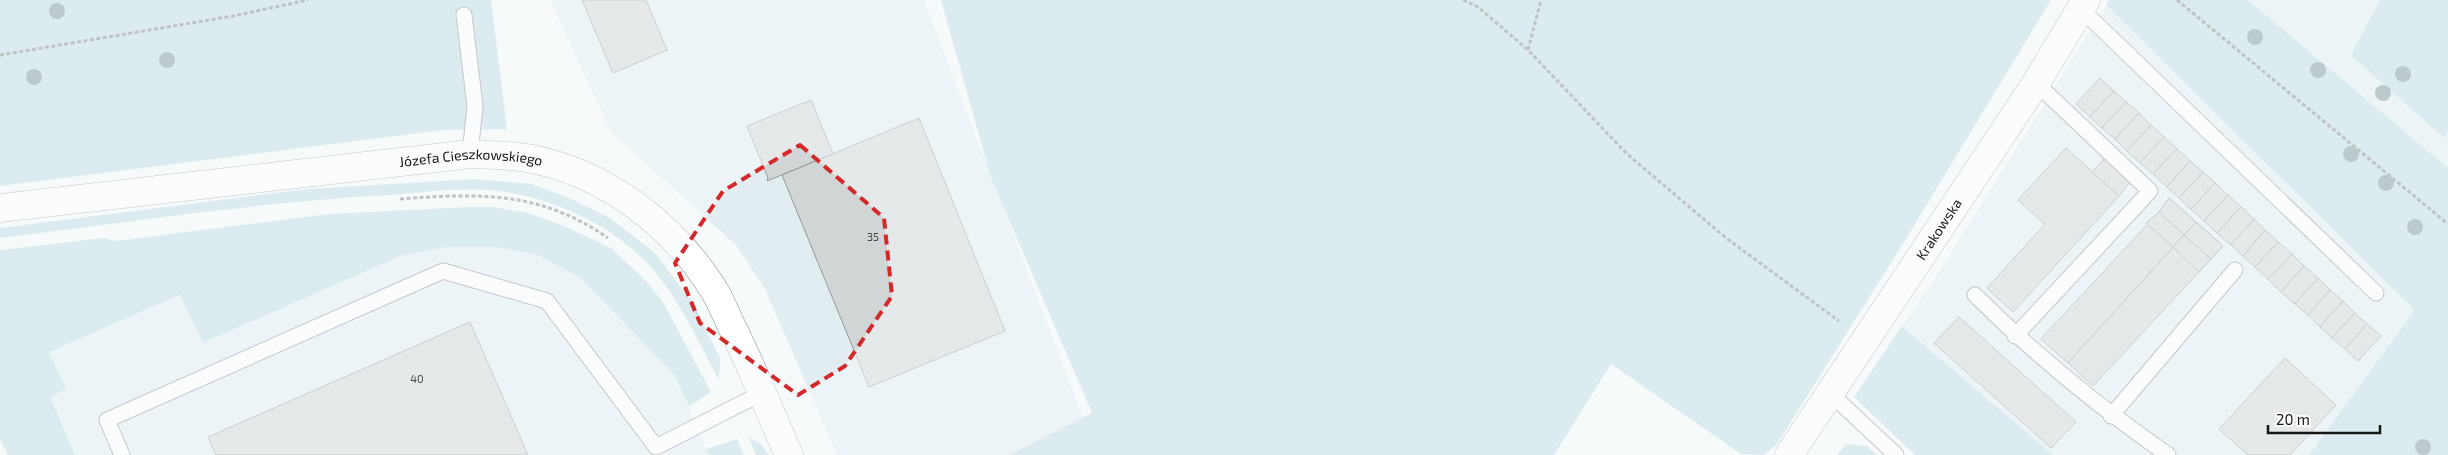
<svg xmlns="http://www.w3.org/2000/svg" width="2448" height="455" viewBox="0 0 2448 455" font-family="'Exo 2',sans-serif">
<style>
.built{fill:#e1edf1}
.green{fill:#bddae3}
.building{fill:#d1d5d5;stroke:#959999}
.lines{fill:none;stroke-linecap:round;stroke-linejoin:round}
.service-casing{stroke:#898c8d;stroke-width:17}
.minor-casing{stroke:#898c8d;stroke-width:29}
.path{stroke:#7f8182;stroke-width:3;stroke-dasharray:4 2.5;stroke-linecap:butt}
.service{stroke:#fff;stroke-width:15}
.minor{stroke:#fff;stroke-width:28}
.tree{fill:#799096}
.marked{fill:none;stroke:#d62828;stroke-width:4;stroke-dasharray:10 6;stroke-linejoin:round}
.labels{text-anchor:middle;stroke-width:4;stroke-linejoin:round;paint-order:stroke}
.number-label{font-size:11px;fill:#454647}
.street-label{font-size:14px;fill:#161718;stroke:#fff}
</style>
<rect width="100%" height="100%" fill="#f6fafb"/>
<g class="built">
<path d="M550,0H924L1083,418L1010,455H837L765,289L736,245L611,132Z"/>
<path d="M2248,0H2448V168Z"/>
<path d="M2106,5L2416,310L2309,455H2053L1902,326L1932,283Z"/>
<path d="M446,247H497L538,255L582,279L675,376L709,455H75L50,397L49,352L181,295L203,343L400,256Z"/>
</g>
<g class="green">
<path d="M0,0H491L507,129L443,130L0,186Z"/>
<path d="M941,0H2051L1901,247L1777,444L1764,455L1741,454L1611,364L1554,455H1009L1092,413L991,178Z"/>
<path d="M2109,0H2248L2448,168V455H2309L2415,310L2106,5Z"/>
<path d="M2380,0H2448V131L2444,138L2351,55Z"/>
<path d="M474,179L532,184L571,199L610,218L656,254L692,302L720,358L719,380C694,334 673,283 632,249C598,220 555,201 512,193C473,185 430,192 391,195C260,202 130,222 0,238V228L308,189Z"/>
<path d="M471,207H493L528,213L564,226L611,248L647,282L663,302L711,392L689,407L675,376L582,279L538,255L497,247H446L400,256L203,343L180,295L49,352L66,389L50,397L75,455H8L0,440V250L104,238L115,241L329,214Z"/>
<path d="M1902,326L2053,455H1915L1854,397Z"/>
<path d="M749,438L760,443L769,455H756Z"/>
<path d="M737,439L744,455H709L706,449Z"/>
<path d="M1846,444L1867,446L1877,455H1837Z"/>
</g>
<g class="building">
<path d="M582,0H646L667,50L613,73Z"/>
<path d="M2100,78L2114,91L2090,117L2076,104Z"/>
<path d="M2114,91L2126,102L2102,128L2090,117Z"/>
<path d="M811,100L833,154L767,181L768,178L747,126Z"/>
<path d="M2126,102L2139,113L2115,139L2102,128Z"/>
<path d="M2139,113L2151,125L2127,151L2115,139Z"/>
<path d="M919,118L1005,331L869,387L782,175Z"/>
<path d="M2151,125L2164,137L2140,163L2127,151Z"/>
<path d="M2164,137L2177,149L2153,174L2140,163Z"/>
<path d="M2066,148L2119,196L2013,312L1987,288L2045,224L2018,200Z"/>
<path d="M2177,149L2190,161L2167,187L2153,174Z"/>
<path d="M2105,158L2131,181L2119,196L2092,172Z"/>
<path d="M2190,161L2203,172L2179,198L2167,187Z"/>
<path d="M2203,172L2215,183L2191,209L2179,198Z"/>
<path d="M2215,183L2228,195L2204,221L2191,209Z"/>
<path d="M2228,195L2241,207L2217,233L2204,221Z"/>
<path d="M2169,198L2196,222L2184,235L2159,212Z"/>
<path d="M2169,198L2196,222L2068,363L2041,339L2159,212Z"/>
<path d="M2241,207L2254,219L2231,245L2217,233Z"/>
<path d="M2159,212L2184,235L2173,247L2146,223Z"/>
<path d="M2254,219L2265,230L2243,256L2231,245Z"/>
<path d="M2196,222L2223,246L2211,259L2184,235Z"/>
<path d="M2196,222L2223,246L2093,386L2068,363Z"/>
<path d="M2265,230L2278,242L2255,267L2243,256Z"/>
<path d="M2184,235L2211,259L2199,272L2173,247Z"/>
<path d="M2278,242L2292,254L2268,279L2255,267Z"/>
<path d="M2292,254L2304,266L2281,292L2268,279Z"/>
<path d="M2304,266L2318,278L2295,304L2281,292Z"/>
<path d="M2318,278L2330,290L2308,315L2295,304Z"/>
<path d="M2330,290L2343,301L2320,327L2308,315Z"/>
<path d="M2343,301L2355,313L2332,338L2320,327Z"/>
<path d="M2355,313L2367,324L2345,349L2332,338Z"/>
<path d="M1959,317L2076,422L2051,448L1934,343Z"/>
<path d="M470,322L528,455H216L208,437Z"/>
<path d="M2367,324L2381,336L2358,361L2345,349Z"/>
<path d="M2285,358L2336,405L2290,455H2248L2219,429Z"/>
</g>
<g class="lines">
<defs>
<g id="service">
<path d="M2081,9L2376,293"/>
<path d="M464,15L475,106L470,154"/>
<path d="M1975,295C2034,354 2099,407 2168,455"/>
<path d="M2015,336L2150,191L2036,83"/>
<path d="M1831,394L1896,455"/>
<path d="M2111,416L2235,270"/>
<path d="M122,455L107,420L443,271L547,301L656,447L762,393"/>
</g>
<g id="minor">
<path id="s1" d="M0,208L470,154C489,155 508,155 527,158C604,172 672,223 714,290C721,301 726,315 732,327C753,369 770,412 789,455"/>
<path id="s2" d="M1789,455L2036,83L2086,0"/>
</g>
</defs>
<use href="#service" class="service-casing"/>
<use href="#minor" class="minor-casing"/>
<g class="path">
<path d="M1463,0L1478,7L1528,50L1627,154L1726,238L1839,321"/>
<path d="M2177,0L2448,224"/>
<path d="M1528,50L1541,0"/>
<path d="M0,55L233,16L308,0"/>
<path d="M400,199C479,193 541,191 608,238"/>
</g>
<use href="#service" class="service"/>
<use href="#minor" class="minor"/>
</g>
<g class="tree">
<circle cx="57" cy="11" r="8"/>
<circle cx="2255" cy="37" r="8"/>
<circle cx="167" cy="60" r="8"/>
<circle cx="2318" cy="70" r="8"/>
<circle cx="2403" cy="74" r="8"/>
<circle cx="34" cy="77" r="8"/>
<circle cx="2383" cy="93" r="8"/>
<circle cx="2351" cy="154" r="8"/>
<circle cx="2386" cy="183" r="8"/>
<circle cx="2415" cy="227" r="8"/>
<circle cx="2423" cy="447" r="8"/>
</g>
<path d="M0 0H2448V455H0ZM800,145L884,218L892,296L845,366L798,395L700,323L675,263L723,191Z" fill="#f6fafb" fill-opacity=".55" fill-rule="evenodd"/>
<path class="marked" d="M800,145L884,218L892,296L845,366L798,395L700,323L675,263L723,191Z"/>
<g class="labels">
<g class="number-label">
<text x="873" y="241">35</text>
<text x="417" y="383">40</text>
</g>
<g class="street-label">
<text dy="5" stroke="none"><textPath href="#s1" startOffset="474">Józefa Cieszkowskiego</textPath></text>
<text dy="5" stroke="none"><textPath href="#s2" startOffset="271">Krakowska</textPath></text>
</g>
</g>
<path d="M2268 425v8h112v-8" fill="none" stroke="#161718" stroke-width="2.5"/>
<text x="2276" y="425" font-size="15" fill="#161718" stroke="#ffffff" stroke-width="4" paint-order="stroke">20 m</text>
</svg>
